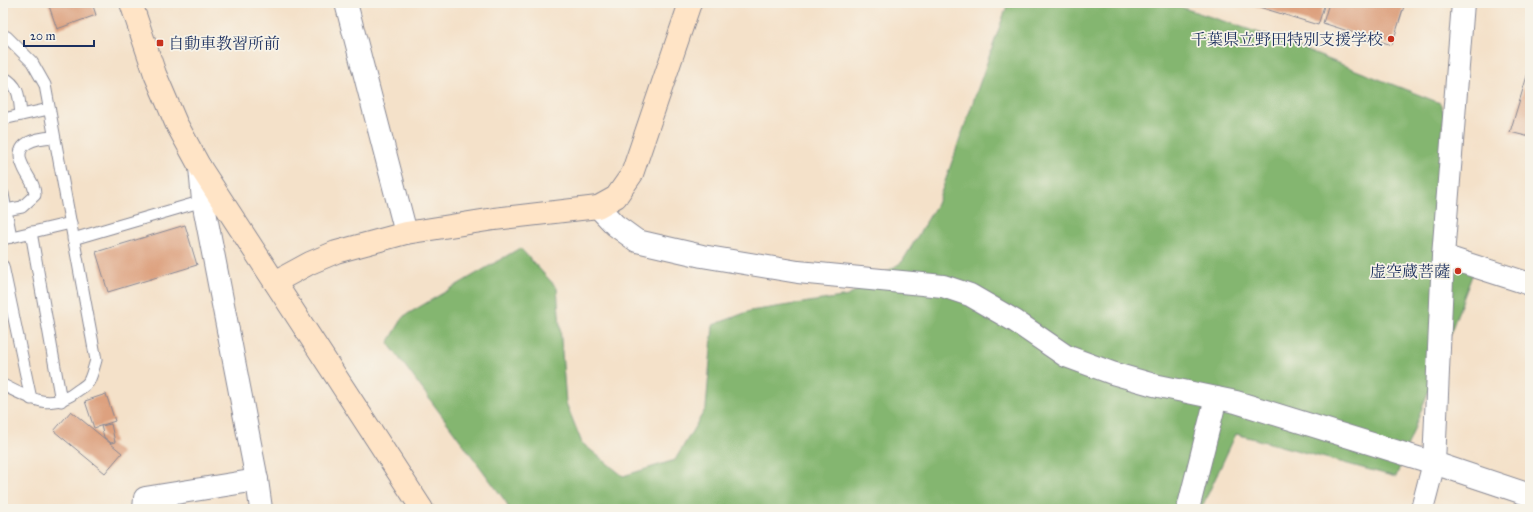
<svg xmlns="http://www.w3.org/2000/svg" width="1533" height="512" viewBox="0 0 1533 512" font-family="'IM FELL Great Primer','Noto Serif JP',serif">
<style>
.forest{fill:#84b670;stroke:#507267}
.building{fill:#dda17f}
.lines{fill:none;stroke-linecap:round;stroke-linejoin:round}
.lane-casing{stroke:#888894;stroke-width:13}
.street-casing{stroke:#888894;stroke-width:24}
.secondary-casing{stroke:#888894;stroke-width:24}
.lane{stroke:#fff;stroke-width:11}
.street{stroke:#fff;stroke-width:22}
.secondary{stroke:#ffe4c6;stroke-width:22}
.poi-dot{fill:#c8321e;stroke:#f7f3e8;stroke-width:1.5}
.labels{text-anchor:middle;stroke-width:3.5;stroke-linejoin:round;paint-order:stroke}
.poi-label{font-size:16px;fill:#1b2f5e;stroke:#f7f3e8;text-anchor:end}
</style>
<rect width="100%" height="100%" fill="#f7f3e8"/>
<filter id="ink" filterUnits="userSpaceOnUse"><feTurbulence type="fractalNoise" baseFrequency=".025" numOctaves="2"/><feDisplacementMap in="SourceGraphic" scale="8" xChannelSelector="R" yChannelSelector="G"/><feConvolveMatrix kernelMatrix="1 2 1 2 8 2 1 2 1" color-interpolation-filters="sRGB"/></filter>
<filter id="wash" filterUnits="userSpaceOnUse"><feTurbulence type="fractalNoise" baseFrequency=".012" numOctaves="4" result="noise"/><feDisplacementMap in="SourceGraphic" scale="16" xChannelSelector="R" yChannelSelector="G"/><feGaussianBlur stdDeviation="0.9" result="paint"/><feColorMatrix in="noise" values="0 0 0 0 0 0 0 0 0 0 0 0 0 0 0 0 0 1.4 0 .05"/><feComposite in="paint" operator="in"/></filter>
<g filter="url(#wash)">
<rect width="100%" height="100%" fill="#f4e1c9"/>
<path class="forest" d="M1008,3H1168L1266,35L1440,103L1444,113L1439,247L1476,265L1396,477L1236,434L1201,509H509L506,502L388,343L404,316L520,248L557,288L566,403L582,443L623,476L675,460L706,408L713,325L750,311L848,296L902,262L937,204Z"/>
<g id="blocks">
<g class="building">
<path d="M48,3H92L96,15L57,29Z"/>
<path d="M1246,3H1325L1318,25Z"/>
<path d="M1329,3H1405L1392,45L1323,23Z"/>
<path d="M1530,66V137L1510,132Z"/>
<path d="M185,225L197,265L108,292L96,252Z"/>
<path d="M106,394L115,421L94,428L85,401Z"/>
<path d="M71,411L122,453L105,473L54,431Z"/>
<path d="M111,424L115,442L111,443L104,437L101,426Z"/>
</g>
</g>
</g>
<g filter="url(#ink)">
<use href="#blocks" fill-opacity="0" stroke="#888894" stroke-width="1"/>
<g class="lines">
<defs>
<g id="lane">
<path d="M3,35L7,37L32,62L45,85L96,360C94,367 92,375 89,381C87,385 81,388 77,391C51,412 29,398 3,385"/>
<path d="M3,77C20,86 19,97 21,115"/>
<path d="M3,119L49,109"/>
<path d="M3,194L11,237"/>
<path d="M6,210L22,207L35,195C35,183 27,177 23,166C11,142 37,138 54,137"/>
<path d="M31,232L61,401"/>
<path d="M3,239L71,223"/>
<path d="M73,239L203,201"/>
<path d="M3,266L31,399"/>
</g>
<g id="street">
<path d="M346,3L406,233"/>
<path d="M200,167L203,201L257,480L261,509"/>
<path d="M598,207L615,225L637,241L702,256L798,272L943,286L970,295L1015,321L1066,356L1112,373L1154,385L1236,402L1434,463L1530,495"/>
<path d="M1443,256L1530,284"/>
<path d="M144,509L145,498L257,480"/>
<path d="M1188,509L1216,398"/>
<path d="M1422,509L1434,463L1443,256L1463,3"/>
</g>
<g id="secondary">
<path d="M131,3L155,74L176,123L200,167L422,509"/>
<path d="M275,282L310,263L336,252L406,233L494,219L598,207L616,197L632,174L690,3"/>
</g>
</defs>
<use href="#lane" class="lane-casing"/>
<use href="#street" class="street-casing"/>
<use href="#secondary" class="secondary-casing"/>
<use href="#lane" class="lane"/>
<use href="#street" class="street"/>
<use href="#secondary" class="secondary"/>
</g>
</g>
<g class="poi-dot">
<circle cx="1391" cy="39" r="4"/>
<rect x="156" y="39" width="8" height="8" rx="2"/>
<circle cx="1458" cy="271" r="4"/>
</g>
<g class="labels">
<g class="poi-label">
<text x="1383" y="45">千葉県立野田特別支援学校</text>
<text x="168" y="49" text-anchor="start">自動車教習所前</text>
<text x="1450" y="277">虚空蔵菩薩</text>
</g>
</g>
<rect width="1533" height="512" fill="none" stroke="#f7f3e8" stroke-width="16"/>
<path d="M24 40v6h70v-6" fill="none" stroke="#1b2f5e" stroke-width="2"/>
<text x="30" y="40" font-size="12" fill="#1b2f5e" stroke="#f7f3e8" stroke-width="3" paint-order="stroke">20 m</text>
</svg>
